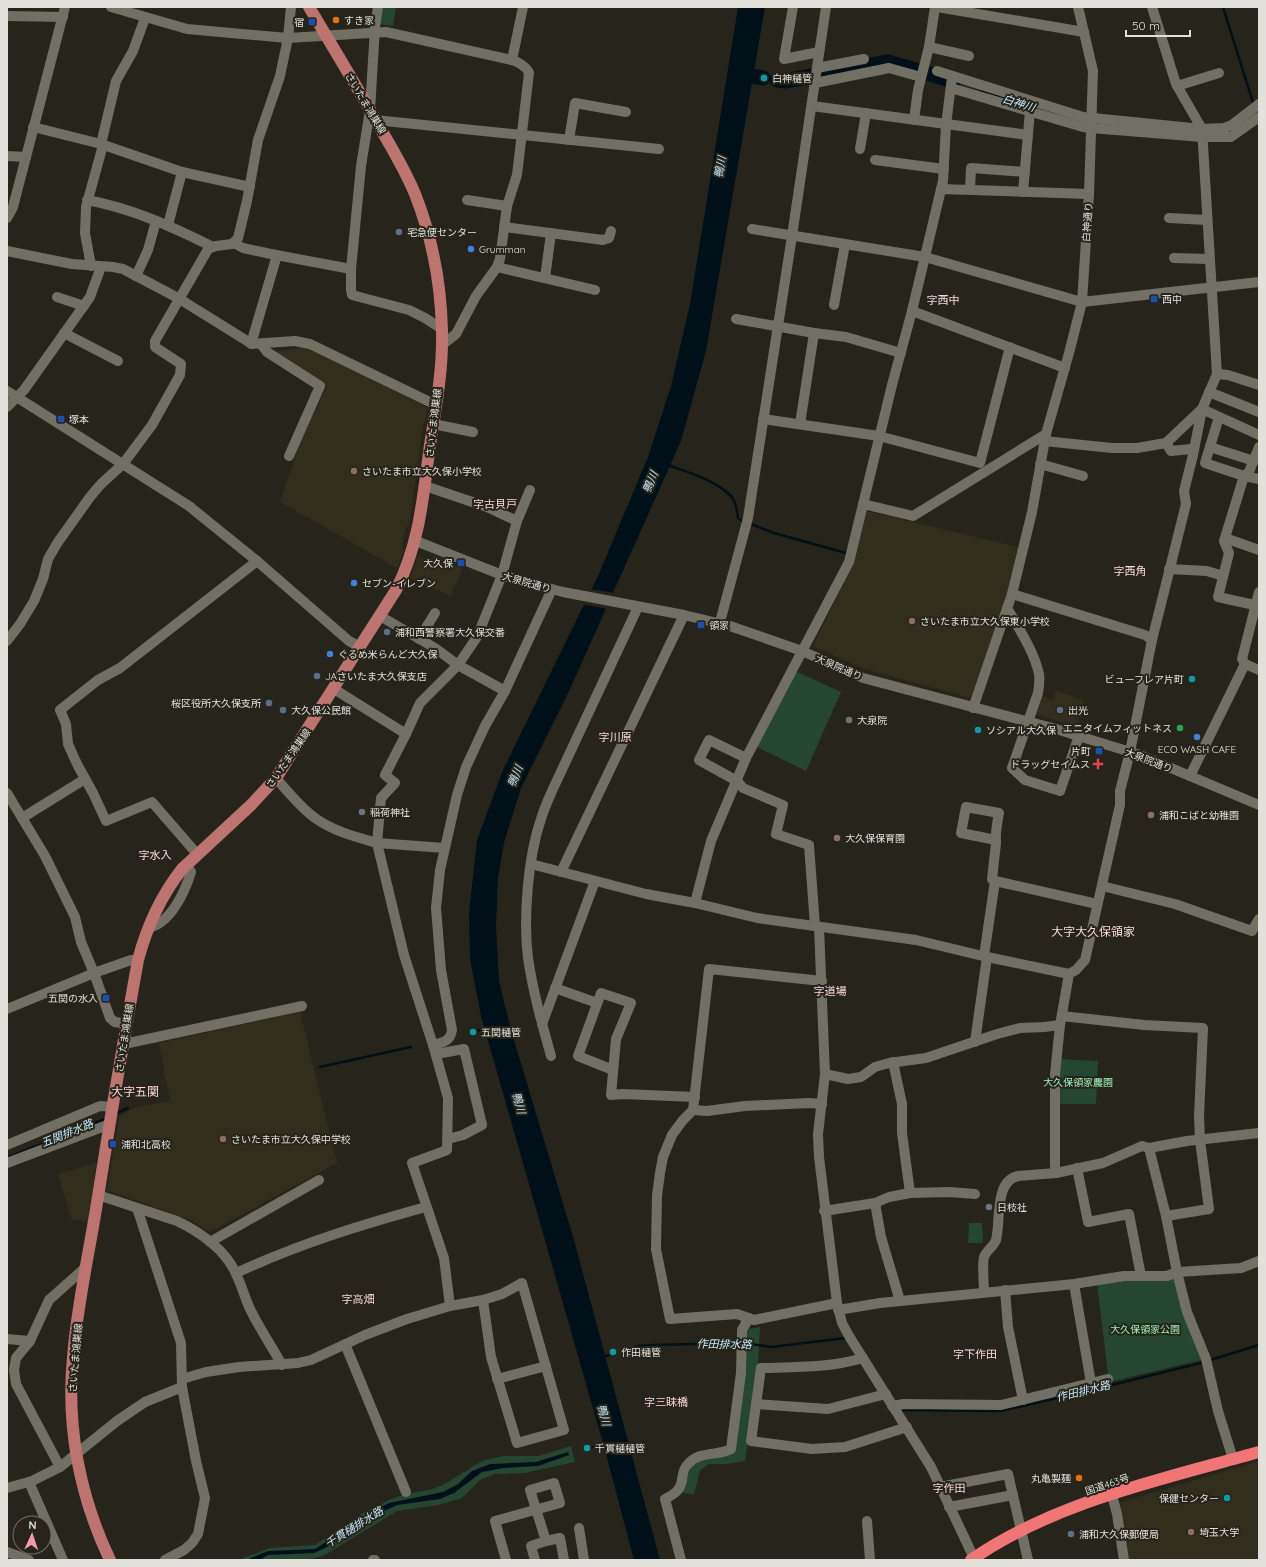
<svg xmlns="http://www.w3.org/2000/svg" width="1266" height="1567" viewBox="0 0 1266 1567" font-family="Quicksand,'Noto Sans JP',sans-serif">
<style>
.built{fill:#312e1e}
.green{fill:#254631}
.water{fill:#001018}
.pier{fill:#27251b}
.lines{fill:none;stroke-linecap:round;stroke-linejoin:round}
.stream{stroke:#001018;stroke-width:2.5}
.river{stroke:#001018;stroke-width:15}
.minor{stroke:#727065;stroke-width:10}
.major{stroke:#bd746f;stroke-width:12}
.highway{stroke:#ef7675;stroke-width:12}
.food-dot{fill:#e8710a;stroke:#27251b;stroke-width:1.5}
.transit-dot{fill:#1a4fb4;stroke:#27251b;stroke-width:1.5}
.culture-dot{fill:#0f9aa8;stroke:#27251b;stroke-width:1.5}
.service-dot{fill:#5c6f8a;stroke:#27251b;stroke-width:1.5}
.shop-dot{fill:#3f7fe0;stroke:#27251b;stroke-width:1.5}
.education-dot{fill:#8d6e63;stroke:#27251b;stroke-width:1.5}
.worship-dot{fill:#6b7280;stroke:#27251b;stroke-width:1.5}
.leisure-dot{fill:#2e9e5b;stroke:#27251b;stroke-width:1.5}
.health-dot{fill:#e0444e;stroke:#27251b;stroke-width:1.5}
.labels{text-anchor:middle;stroke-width:4;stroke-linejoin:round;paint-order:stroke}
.poi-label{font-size:10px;fill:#e1e0da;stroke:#27251b;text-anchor:start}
.street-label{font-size:10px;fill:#e1e0da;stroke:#27251b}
.park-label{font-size:10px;fill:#9df0ba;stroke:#27251b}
.water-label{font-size:11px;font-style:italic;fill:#c3e8f8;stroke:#27251b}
.neighbourhood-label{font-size:11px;fill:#f9d6df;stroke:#27251b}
.quarter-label{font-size:12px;fill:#f9d6df;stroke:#27251b}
</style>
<rect width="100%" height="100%" fill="#27251b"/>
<g class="built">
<path d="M308,347L428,408L423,428L409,527L406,526L402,547L404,550L397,568L280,502L301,440L327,387L269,352Z"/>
<path d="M866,511L1018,547L1007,596L971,698L864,669L813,646L852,567Z"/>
<path d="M434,555L463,568L451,596L410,578L418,556L431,561Z"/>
<path d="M1056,691L1084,700L1076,726L1034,714L1039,696L1053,700Z"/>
<path d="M300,1012L337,1163L210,1232L191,1220L107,1190L119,1116L137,1107L170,1101L159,1043Z"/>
<path d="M96,1163L88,1222L72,1220L58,1174Z"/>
<path d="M1259,1461V1560H1128L1118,1503Z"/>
</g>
<g class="green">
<path d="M381,7H396L393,26L378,24Z"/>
<path d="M795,671L841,692L806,771L757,747Z"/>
<path d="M1060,1059L1098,1061L1096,1104H1058Z"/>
<path d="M969,1223H982L983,1243H968Z"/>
<path d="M1175,1277L1183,1313L1201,1360L1109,1382L1097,1283L1125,1279Z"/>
<path d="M760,1327L758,1365L745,1461L727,1464H708L700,1471L694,1494L682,1493L691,1466L696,1460L730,1454L746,1334L749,1329Z"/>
<path d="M571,1446L575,1462L525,1473L495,1474L480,1480L462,1498L438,1505L397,1511L323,1556L304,1560H238L270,1548L315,1545L361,1514L391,1499L410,1493L429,1490L443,1485L482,1461L503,1456H538Z"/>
</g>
<g class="water">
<path d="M738,7H765L706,351L681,441L570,689L521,788L504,843L498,878L496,927L499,981L511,1030L574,1240L660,1560H634L606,1454L481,1016L470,959L469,913L477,840L503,770L598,576L648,457L671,386L690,304Z"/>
<path d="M568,1452L569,1455L538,1466L503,1468L482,1472L454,1493L440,1499L397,1505L369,1518L327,1547L314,1553L268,1555L260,1560H246L268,1551L315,1549L367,1515L389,1503L443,1492L458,1484L472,1471L490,1464L536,1462Z"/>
</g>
<path class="pier" d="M589,589L615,593L608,609L582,604Z"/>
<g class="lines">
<g class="stream">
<path d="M1223,7L1254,106"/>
<path d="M668,465C687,472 715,480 730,495C736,501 737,510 738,518L744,522"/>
<path d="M748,523L774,533L846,553"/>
<path d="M474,1032L487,1028"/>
<path d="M320,1067L411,1047"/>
<path d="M115,1114L128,1108"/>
<path d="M9,1157L107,1118"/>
<path d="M745,1343L771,1347L846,1338"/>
<path d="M627,1350L638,1346L652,1345L740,1343"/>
<path d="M603,1357L612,1354"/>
<path d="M1210,1360L1259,1345"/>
<path d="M903,1410L1000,1411L1071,1395L1205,1362"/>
<path d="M588,1448L605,1444"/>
<path d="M355,1527L378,1513"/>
</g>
<g class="river">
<path d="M739,74L763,78"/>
<path d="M777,80L785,81L888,62L954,81"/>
<path d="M987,92L1059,115"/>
</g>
<g class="minor">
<path d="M111,7L187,29L288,38L386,32L512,60"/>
<path d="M793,7L784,59L819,52"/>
<path d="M937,7L1084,32"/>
<path d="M7,16L63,17"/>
<path d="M929,47L969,56"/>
<path d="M817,68L864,59"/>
<path d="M937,71L1083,117L1202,129L1224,128L1232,125L1259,104"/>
<path d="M815,83L889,68L921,77"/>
<path d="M1177,86L1219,73"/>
<path d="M951,88L1083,127L1091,128L1202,137H1231L1259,117"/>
<path d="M812,106L1028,135"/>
<path d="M375,120L659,149"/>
<path d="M914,120L918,90L929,47L935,7"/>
<path d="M33,127L101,144L182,172L250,187"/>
<path d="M569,140L575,103L626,112"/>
<path d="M101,144L116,81L133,51L145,18"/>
<path d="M860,149L866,113"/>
<path d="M7,156L26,157"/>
<path d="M875,160L944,169"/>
<path d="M941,189L1089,194"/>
<path d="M970,190L971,168L1025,172"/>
<path d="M1023,192L1030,111"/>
<path d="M87,200C131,208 173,227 213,247"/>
<path d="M467,200L507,206"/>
<path d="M7,218L13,207L65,7"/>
<path d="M1169,218L1207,220"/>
<path d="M168,225L182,172"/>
<path d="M504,227L603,240L609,238L611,231"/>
<path d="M752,229L925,257L1082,302L1259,282"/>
<path d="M234,243L243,248L271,254L351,269V290L352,295L409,310L425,318L442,329"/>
<path d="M7,251L72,264L113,267L123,269L178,298L252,344L295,341L310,344L436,405"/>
<path d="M1174,258L1209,259"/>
<path d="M91,266L85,233L86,207L103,145"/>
<path d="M497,267L595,290"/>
<path d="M351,269L361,166L370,110L375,27L378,7"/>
<path d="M136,276L148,250L156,221"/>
<path d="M545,278L551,233"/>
<path d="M57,297L84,306"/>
<path d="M834,305L845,244"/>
<path d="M912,311L1065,368"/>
<path d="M736,319L814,333L800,424"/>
<path d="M64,333L118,361"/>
<path d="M814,333L846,337L901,353"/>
<path d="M251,344L277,255"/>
<path d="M261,344L267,352L320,386L289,456"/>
<path d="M442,345L456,334L476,296L497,267L500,259L507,206L517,175L529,73C527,67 518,62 512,60L523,7"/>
<path d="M1217,374L1228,375L1259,385"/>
<path d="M7,391L189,506L257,561L349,641L360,647"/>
<path d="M1209,392L1259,412"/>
<path d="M7,407L24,390L90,297L101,267"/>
<path d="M1219,417L1205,463L1244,476L1259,479"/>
<path d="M763,419L879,436L980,463L1010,347"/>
<path d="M433,424L473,432"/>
<path d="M1044,441L1112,448H1137L1166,443L1202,409L1217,374L1202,129L1176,84L1152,7"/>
<path d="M1210,447L1254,461"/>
<path d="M1259,447L1249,472L1244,476L1224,541L1229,553L1218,597L1259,606"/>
<path d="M1193,455L1202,409L1259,435"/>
<path d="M1040,464L1083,476"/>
<path d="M425,486L487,507L517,521"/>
<path d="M863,504L913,516L1046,434"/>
<path d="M1225,538L1259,550"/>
<path d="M416,541L502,575L528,583L563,592L684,615L730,626L802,651L863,678L1056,729L1140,755L1259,805"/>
<path d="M1169,569L1207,571L1223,576"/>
<path d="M1012,594L1145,635L1152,640L1130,752L1120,791V805L1085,960L1076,970L1069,974L1060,1025L1055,1074V1166L1056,1173"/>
<path d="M1007,608C1019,629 1034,651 1039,674C1040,680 1039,687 1038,693L1012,768L1025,780L1060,791L1079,736"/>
<path d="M380,616L435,648L458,665L505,691"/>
<path d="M720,622L748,518L792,236L826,7"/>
<path d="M419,639L435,613"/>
<path d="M1152,640L1186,504L1184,491L1193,455L1191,449L1171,451L1166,443"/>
<path d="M7,641L20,624L34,601L43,579L48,559L58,542L90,497L101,484L123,464L152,425L180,375L181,364L155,347V341L207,251L210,248L216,246L232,244L238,238L247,201L258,140L280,76L288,38L291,7"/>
<path d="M1245,664L1242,659L1259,592"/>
<path d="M334,689L406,734L420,703L458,665L477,637L502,575L517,521L530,490"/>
<path d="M973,708L1012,594L1032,512L1046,434L1069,353L1082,302L1089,194L1093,71L1078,7"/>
<path d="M406,734L385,775L395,783L381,798L377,843L445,848"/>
<path d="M746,758L709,740L699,760L737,781L743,788L783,805L776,834L809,845L815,926"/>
<path d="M1190,776L1245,664L1259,670"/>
<path d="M276,778C288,792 300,807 315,818C333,831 356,837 377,843L404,955L433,1045L448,1098L447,1150L412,1163L444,1258L450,1306"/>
<path d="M7,793L45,856L75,917L81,942L94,973L110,1018L115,1022L127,1024"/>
<path d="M22,818L85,779"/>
<path d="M996,840L961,833L966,807L999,813C997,823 995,833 996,843L992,879L995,881L1097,904"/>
<path d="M197,854L152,802L106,821L93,793L77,764L68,744L66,724L60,710L98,680L120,668L257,561"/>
<path d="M531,864L646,894L695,903L757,918L916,940L987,957L1069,974"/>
<path d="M561,872L684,615"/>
<path d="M1102,886L1175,904L1252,931L1259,919"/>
<path d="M695,903L711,841L746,758L849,562L892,385L912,311L943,181L946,125L952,77"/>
<path d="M819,927L825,1074L818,1134L819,1157L837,1303L842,1323L849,1336L931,1467L974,1558"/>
<path d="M148,928C170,924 185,892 191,872L186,865"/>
<path d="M984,956L995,881"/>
<path d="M822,981L709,969L693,1110L683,1120L672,1135L663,1157L660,1173L657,1196L656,1249L670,1319L737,1314L754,1320L837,1303"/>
<path d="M555,988L597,1003"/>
<path d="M7,1009L94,973L131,960H138"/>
<path d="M1062,1016L1144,1025L1203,1028L1199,1116L1200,1140L1209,1209L1166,1216"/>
<path d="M542,1024L595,881"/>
<path d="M975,1042L987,957"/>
<path d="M124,1044L302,1006"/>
<path d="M433,1045C443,1042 450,1042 452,1030L441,970L436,908L440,870L457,795L466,767L485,726L505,691L552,589"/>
<path d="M436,1054L464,1049L482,1125L463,1135L448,1139"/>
<path d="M551,1056C542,1024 533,992 528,958C523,918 528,857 541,819C544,809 548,800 552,791L638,607"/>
<path d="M893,1062L902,1104V1133L910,1193"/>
<path d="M613,1070L578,1056L601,993L631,1003L616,1039L611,1095L623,1094L695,1097"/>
<path d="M825,1074L848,1079L861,1077L875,1067L889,1063L926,1058L997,1034L1020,1028L1044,1027L1060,1025"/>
<path d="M693,1110L707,1111L745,1106L809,1103L822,1104"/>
<path d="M7,1145L100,1106L113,1107"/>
<path d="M7,1163L110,1124"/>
<path d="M1077,1168L1088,1222L1129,1214L1141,1276"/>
<path d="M98,1195L177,1221C200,1232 226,1250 236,1274C242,1286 245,1299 251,1311C260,1329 272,1347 282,1365"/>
<path d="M875,1203L881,1237L900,1301"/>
<path d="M137,1208L181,1343L182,1387L196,1461L205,1498L198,1534L192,1543L184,1550L165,1560"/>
<path d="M824,1211L875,1203L889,1197L910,1193L949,1192L975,1194"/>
<path d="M210,1242L319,1180"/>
<path d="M236,1273C299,1244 360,1225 426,1207"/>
<path d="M1005,1290L1008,1327L1023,1400"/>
<path d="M984,1292C984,1284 982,1264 984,1257C986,1251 994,1246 996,1240C1001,1221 994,1181 1018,1176L1056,1173L1103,1163L1142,1146L1149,1148"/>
<path d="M838,1310L880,1303L1074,1284L1124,1276H1167L1177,1272L1166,1216L1149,1148L1187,1141L1259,1133"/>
<path d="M7,1339L30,1341"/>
<path d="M345,1344L406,1492"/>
<path d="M863,1358C830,1368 795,1367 761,1368L751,1441L812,1449L845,1447L907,1427"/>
<path d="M182,1379L206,1372L239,1367L298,1363L311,1360L365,1335L407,1319L450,1306L483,1300L502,1294L522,1283L564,1430L517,1443L491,1357L483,1300"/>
<path d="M497,1379L546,1366"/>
<path d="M1091,1383L1108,1379"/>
<path d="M756,1404L828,1409L886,1394"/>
<path d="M892,1406L904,1404L1001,1405L1091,1383L1074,1284"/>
<path d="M1233,1459L1218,1411L1206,1359L1187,1312L1177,1272L1241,1268L1259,1261"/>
<path d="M60,1467L16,1384L14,1370L16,1358L30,1341L49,1300L86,1267"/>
<path d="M29,1482L63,1560"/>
<path d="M940,1487L1008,1474L1028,1560"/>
<path d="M7,1488L32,1481L60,1467L117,1421L145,1402L182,1387"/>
<path d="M1112,1495L1117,1514L1124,1560"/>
<path d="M949,1507L1013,1495"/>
<path d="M867,1521L870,1560"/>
<path d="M579,1528L584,1560"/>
<path d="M7,1552L29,1560"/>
<path d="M373,1560H375"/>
<path d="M506,1560L495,1521L560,1503L554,1483L530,1490L546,1541L560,1538L564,1560"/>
<path d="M535,1560L531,1546L546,1541"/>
<path d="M681,1560L665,1499C692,1486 675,1475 690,1462C702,1451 718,1456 731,1449L741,1373L742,1330L749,1318"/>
</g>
<path class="major" d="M110,1560C80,1497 66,1427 73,1357C77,1307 88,1258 96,1209C109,1126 123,1043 138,960C147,926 160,897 182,869L251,805L276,778L396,590C420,543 423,496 430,445C436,407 443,369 442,331C441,284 432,237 415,194C404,167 388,142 374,117C353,80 331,44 309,7"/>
<path class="highway" d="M971,1560C1054,1502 1163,1479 1259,1452"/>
</g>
<g class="food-dot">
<circle cx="336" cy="20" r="4"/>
<circle cx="1079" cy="1478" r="4"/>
</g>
<g class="transit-dot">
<rect x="308" y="18" width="8" height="8" rx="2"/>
<rect x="1150" y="295" width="8" height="8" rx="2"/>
<rect x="57" y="415" width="8" height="8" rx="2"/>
<rect x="457" y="559" width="8" height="8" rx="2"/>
<rect x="697" y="621" width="8" height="8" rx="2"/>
<rect x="1095" y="747" width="8" height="8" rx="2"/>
<rect x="102" y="994" width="8" height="8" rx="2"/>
<rect x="109" y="1140" width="8" height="8" rx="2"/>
</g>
<g class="culture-dot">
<circle cx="764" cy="78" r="4"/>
<circle cx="1192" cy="679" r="4"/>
<circle cx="978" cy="730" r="4"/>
<circle cx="473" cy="1032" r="4"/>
<circle cx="613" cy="1352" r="4"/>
<circle cx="587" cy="1448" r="4"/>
<circle cx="1227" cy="1498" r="4"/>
</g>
<g class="service-dot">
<circle cx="399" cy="232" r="4"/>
<circle cx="387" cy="632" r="4"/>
<circle cx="317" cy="676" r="4"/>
<circle cx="269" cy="703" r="4"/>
<circle cx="283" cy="710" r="4"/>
<circle cx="1060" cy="710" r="4"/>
<circle cx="1071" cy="1534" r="4"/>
</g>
<g class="shop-dot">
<circle cx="471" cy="249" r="4"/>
<circle cx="354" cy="583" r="4"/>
<circle cx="330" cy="654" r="4"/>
<circle cx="1197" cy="737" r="4"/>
</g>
<g class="education-dot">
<circle cx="354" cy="471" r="4"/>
<circle cx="912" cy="621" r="4"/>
<circle cx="1151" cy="815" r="4"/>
<circle cx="837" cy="838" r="4"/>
<circle cx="223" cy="1139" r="4"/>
<circle cx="1191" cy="1532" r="4"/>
</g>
<g class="worship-dot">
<circle cx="849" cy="720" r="4"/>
<circle cx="362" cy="812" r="4"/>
<circle cx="989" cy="1207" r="4"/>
</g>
<circle class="leisure-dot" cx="1180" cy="728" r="4"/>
<path class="health-dot" d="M1096 758h4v4h4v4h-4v4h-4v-4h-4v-4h4z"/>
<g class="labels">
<g class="poi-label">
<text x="344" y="24">すき家</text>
<text x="304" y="26" text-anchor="end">宿</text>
<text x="772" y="82">白神樋管</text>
<text x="407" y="236">宅急便センター</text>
<text x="479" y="253">Grumman</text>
<text x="1162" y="303">西中</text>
<text x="69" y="423">塚本</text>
<text x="362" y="475">さいたま市立大久保小学校</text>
<text x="453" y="567" text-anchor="end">大久保</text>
<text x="362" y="587">セブン-イレブン</text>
<text x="920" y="625">さいたま市立大久保東小学校</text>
<text x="709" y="629">領家</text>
<text x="395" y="636">浦和西警察署大久保交番</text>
<text x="338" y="658">ぐるめ米らんど大久保</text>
<text x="325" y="680">JAさいたま大久保支店</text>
<text x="1184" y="683" text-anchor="end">ビューフレア片町</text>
<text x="261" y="707" text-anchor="end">桜区役所大久保支所</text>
<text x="291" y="714">大久保公民館</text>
<text x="1068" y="714">出光</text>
<text x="857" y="724">大泉院</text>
<text x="1172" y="732" text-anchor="end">エニタイムフィットネス</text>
<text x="986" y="734">ソシアル大久保</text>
<text x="1197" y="753" text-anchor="middle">ECO WASH CAFE</text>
<text x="1091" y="755" text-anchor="end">片町</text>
<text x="1090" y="768" text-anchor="end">ドラッグセイムス</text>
<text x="370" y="816">稲荷神社</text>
<text x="1159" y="819">浦和こばと幼稚園</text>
<text x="845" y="842">大久保保育園</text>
<text x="98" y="1002" text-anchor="end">五関の水入</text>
<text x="481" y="1036">五関樋管</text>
<text x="231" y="1143">さいたま市立大久保中学校</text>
<text x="121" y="1148">浦和北高校</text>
<text x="997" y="1211">日枝社</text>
<text x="621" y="1356">作田樋管</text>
<text x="595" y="1452">千貫樋樋管</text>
<text x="1071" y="1482" text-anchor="end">丸亀製麺</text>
<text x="1219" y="1502" text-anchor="end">保健センター</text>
<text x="1199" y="1536">埼玉大学</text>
<text x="1079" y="1538">浦和大久保郵便局</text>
</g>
<g class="street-label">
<text transform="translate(366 103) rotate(59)" y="4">さいたま鴻巣線</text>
<text transform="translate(1087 222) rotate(-86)" y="4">白神通り</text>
<text transform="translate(433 423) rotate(-83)" y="4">さいたま鴻巣線</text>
<text transform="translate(527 582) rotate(16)" y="4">大泉院通り</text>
<text transform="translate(839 667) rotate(23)" y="4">大泉院通り</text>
<text transform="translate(288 758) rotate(-55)" y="4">さいたま鴻巣線</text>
<text transform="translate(1149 760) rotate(21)" y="4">大泉院通り</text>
<text transform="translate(124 1038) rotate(-81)" y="4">さいたま鴻巣線</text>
<text transform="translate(75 1358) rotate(-85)" y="4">さいたま鴻巣線</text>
<text transform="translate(1107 1484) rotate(-18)" y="4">国道463号</text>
</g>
<g class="park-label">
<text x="1078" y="1086">大久保領家農園</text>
<text x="1145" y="1333">大久保領家公園</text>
</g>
<g class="water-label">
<text transform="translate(1019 103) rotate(17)" y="4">白神川</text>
<text transform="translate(720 167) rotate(-80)" y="4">鴨川</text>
<text transform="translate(650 482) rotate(-67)" y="4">鴨川</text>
<text transform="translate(515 776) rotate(-68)" y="4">鴨川</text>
<text transform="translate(519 1103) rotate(75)" y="4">鴨川</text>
<text transform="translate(67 1133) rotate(-22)" y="4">五関排水路</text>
<text transform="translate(724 1344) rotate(1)" y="4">作田排水路</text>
<text transform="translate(1083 1391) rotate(-14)" y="4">作田排水路</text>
<text transform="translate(604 1415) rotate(75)" y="4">鴨川</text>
<text transform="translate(354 1527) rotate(-32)" y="4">千貫樋排水路</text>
</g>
<g class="neighbourhood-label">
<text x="943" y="304">字西中</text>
<text x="495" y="508">字古貝戸</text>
<text x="1130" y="575">字西角</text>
<text x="615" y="741">字川原</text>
<text x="155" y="859">字水入</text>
<text x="830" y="995">字道場</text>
<text x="358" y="1303">字高畑</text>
<text x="975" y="1358">字下作田</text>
<text x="666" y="1406">字三眛橋</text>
<text x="949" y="1492">字作田</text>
</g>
<g class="quarter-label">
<text x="1093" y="936">大字大久保領家</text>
<text x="135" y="1096">大字五関</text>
</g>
</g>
<rect width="1266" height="1567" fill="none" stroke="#e1e0da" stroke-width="16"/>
<g transform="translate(32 1535) rotate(3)"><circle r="19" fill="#27251b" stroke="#717067"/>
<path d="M0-3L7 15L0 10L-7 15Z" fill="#f19ab3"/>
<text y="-6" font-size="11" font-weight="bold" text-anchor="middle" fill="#e1e0da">N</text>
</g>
<path d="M1126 30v6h64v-6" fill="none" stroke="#e1e0da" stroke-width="2"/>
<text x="1132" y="30" font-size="12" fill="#e1e0da" stroke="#27251b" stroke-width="3" paint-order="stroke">50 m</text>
</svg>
